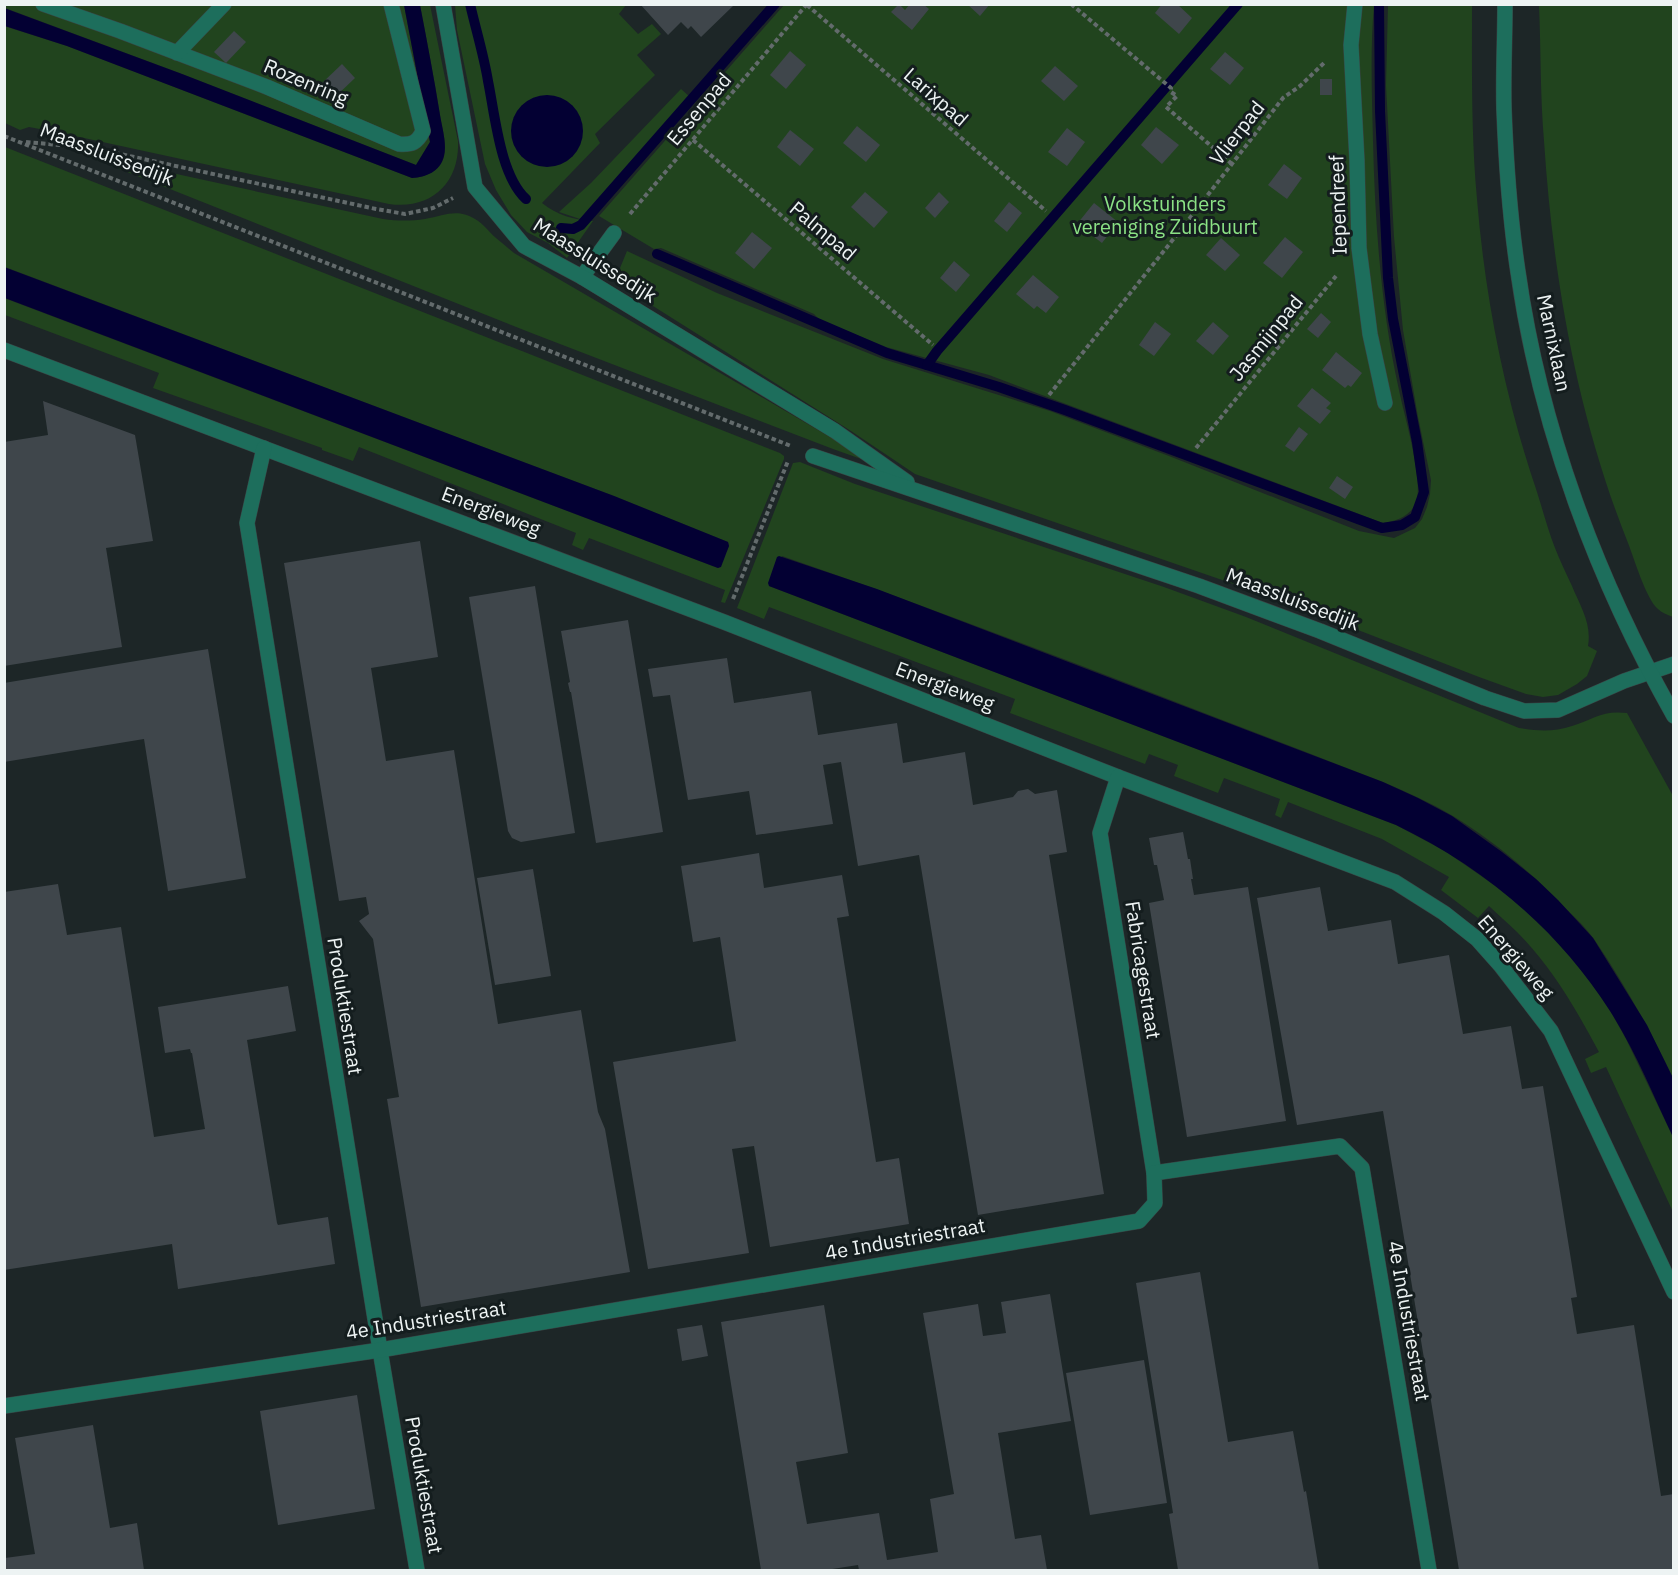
<svg xmlns="http://www.w3.org/2000/svg" width="1678" height="1575" viewBox="0 0 1678 1575" font-family="'IBM Plex Sans',sans-serif">
<style>
.green{fill:#21441e}
.water{fill:#030033}
.lines{fill:none;stroke-linecap:round;stroke-linejoin:round}
.stream{stroke:#030033;stroke-width:10}
.building{fill:#3f464b}
.service-casing{stroke:#3a4344;stroke-width:16}
.minor-casing{stroke:#3a4344;stroke-width:16}
.tertiary-casing{stroke:#3a4344;stroke-width:16}
.path{stroke:#636b6c;stroke-width:4;stroke-dasharray:4.5 3;stroke-linecap:butt}
.service{stroke:#1d6e5c;stroke-width:15}
.minor{stroke:#1d6e5c;stroke-width:15}
.tertiary{stroke:#1d6e5c;stroke-width:15}
.labels{text-anchor:middle;stroke-width:6;stroke-linejoin:round;paint-order:stroke}
.street-label{font-size:20px;fill:#edf3f3;stroke:#141d1e}
.park-label{font-size:20px;fill:#8be285;stroke:#141d1e}
</style>
<rect width="100%" height="100%" fill="#1d2627"/>
<g class="green">
<path d="M4,5H404L430,142L416,165L182,74L5,8Z"/>
<path d="M420,5H430L458,141C460,183 431,210 389,204L61,133L29,127L20,130L5,123L4,26L67,46L412,178C425,177 441,171 444,156C447,143 442,128 440,115C434,78 427,41 420,5Z"/>
<path d="M455,5H626L619,14L638,34L652,24L661,34L637,55L655,75L595,134L600,143L542,203C557,215 574,220 593,221L567,258L548,243L527,232L511,215L496,190L485,164L457,30Z"/>
<path d="M784,5H1374C1370,50 1372,96 1373,141C1375,224 1381,309 1399,390C1404,415 1424,481 1416,502C1411,516 1397,521 1383,523L989,375L886,347L820,320L814,314L661,248L654,249L599,216Z"/>
<path d="M1388,5H1472C1472,70 1471,134 1477,199C1485,298 1505,398 1537,492C1543,511 1548,530 1555,548C1560,561 1566,573 1572,586C1580,606 1592,623 1588,646L1597,651L1587,676L1577,684L1558,695L1543,697L1526,694L1479,677L1286,602L915,474L851,431L626,289L620,268L627,251L717,293L883,359L1050,411L1169,456L1359,531L1394,538L1415,528L1422,519L1427,507L1430,494L1431,480L1418,417L1403,330L1394,237L1386,85Z"/>
<path d="M1539,5H1673V617C1668,615 1662,613 1658,609C1646,599 1634,558 1628,543C1577,415 1553,278 1544,141C1540,95 1541,50 1539,5Z"/>
<path d="M681,89L691,98L667,121L580,219L559,212L591,183Z"/>
<path d="M5,147L780,453L784,456V459L725,603L721,602L725,590L589,538L583,550L572,545L576,533L359,447L353,461L322,450V448L153,388L159,373L5,315L4,298L718,568L729,546L728,542L614,496L5,267Z"/>
<path d="M89,155L383,219C398,221 411,221 425,219C445,216 456,208 475,219C484,224 489,232 496,238C502,243 508,248 514,253L837,441L864,460L833,449L534,334L87,156Z"/>
<path d="M800,462L855,484L1164,587L1246,617L1519,728C1537,731 1554,732 1572,726C1594,719 1602,710 1627,713L1673,796V1078C1650,1030 1624,983 1594,939C1586,928 1576,918 1566,909C1533,874 1494,841 1453,816C1431,803 1407,792 1383,782C1183,705 984,626 782,556L769,586L1396,825L1445,851L1500,889L1536,919L1554,938L1591,982L1611,1012L1626,1039L1673,1137V1212L1606,1067L1591,1073L1585,1059L1599,1052C1576,1009 1551,966 1517,932C1508,923 1498,915 1489,906L1478,918L1441,890L1449,877L1382,839L1288,802L1281,818L1275,815L1280,799L1224,778L1218,793L1174,776L1178,765L1149,754L1145,764L1010,713L1015,699L769,607L764,619L737,608L793,463Z"/>
</g>
<g class="water">
<path d="M404,5H420C427,41 434,78 440,115C442,128 447,143 444,156C440,172 426,177 412,178L67,46L5,26L4,8L182,74L416,165L430,142Z"/>
<circle cx="547" cy="131" r="36"/>
<path d="M4,267L614,496L728,542L729,546L721,567L718,568L5,298Z"/>
<path d="M779,556L877,589L1383,782L1418,798L1452,816L1502,852L1536,879L1558,900L1593,938L1647,1025L1673,1078V1137C1653,1095 1635,1050 1610,1011C1558,929 1483,867 1396,825L769,586L768,583L777,557Z"/>
</g>
<g class="lines">
<g class="stream">
<path d="M470,4C476,30 484,56 488,81C495,115 500,175 526,199"/>
<path d="M561,228L573,229L581,225L775,4"/>
<path d="M657,254L887,353L999,387L1065,410L1382,528L1402,525L1415,517L1424,492L1417,442L1393,319L1388,278L1380,111L1379,4"/>
<path d="M927,365L937,351L1238,4"/>
</g>
</g>
<g class="building">
<path d="M640,4H732L733,6L701,37L691,26L688,29L681,22L668,35Z"/>
<path d="M899,4L905,10L910,4H923L929,9L912,30L891,12Z"/>
<path d="M967,4H990L980,16Z"/>
<path d="M1162,4H1177L1192,18L1179,34L1155,13Z"/>
<path d="M234,31L246,42L226,63L214,52Z"/>
<path d="M790,51L806,65L786,89L770,75Z"/>
<path d="M1225,52L1244,68L1230,85L1210,69Z"/>
<path d="M342,64L355,78L334,98L321,84Z"/>
<path d="M1055,66L1078,86L1064,101L1041,81Z"/>
<rect x="1320" y="79" width="12" height="16"/>
<path d="M857,126L880,145L866,162L843,143Z"/>
<path d="M1156,127L1179,145L1162,164L1141,145Z"/>
<path d="M1067,128L1085,142L1067,166L1048,152Z"/>
<path d="M790,130L814,149L800,166L777,147Z"/>
<path d="M1284,164L1302,178L1287,199L1268,185Z"/>
<path d="M865,192L888,212L874,228L851,207Z"/>
<path d="M939,192L949,202L935,218L925,208Z"/>
<path d="M1009,202L1022,213L1007,232L994,221Z"/>
<path d="M1094,203L1118,222L1102,243L1077,224Z"/>
<path d="M752,232L772,248L754,269L735,253Z"/>
<path d="M1285,237L1303,252L1282,278L1263,263Z"/>
<path d="M1221,238L1240,255L1225,271L1206,255Z"/>
<path d="M954,261L970,275L956,292L940,278Z"/>
<path d="M1033,275L1059,297L1046,313L1037,306L1034,309L1016,294Z"/>
<path d="M1321,313L1331,322L1318,338L1307,329Z"/>
<path d="M1155,322L1171,334L1154,356L1139,345Z"/>
<path d="M1213,322L1229,336L1213,355L1196,341Z"/>
<path d="M1336,352L1362,373L1351,387L1348,385L1345,388L1322,370Z"/>
<path d="M1312,388L1331,403L1326,408L1331,411L1320,424L1297,406Z"/>
<path d="M43,401L135,435L153,541L106,548L122,647L4,666V442L48,435Z"/>
<path d="M1299,427L1308,434L1294,452L1285,446Z"/>
<path d="M1337,476L1353,487L1345,499L1329,488Z"/>
<path d="M420,541L438,657L371,668L386,761L454,750L498,1024L581,1010L598,1112L605,1129L630,1272L421,1307L387,1099L399,1097L373,939L359,921L369,914L366,897L339,901L284,563Z"/>
<path d="M535,586L575,833L521,842L512,838L508,831L469,597Z"/>
<path d="M628,620L663,832L596,843L571,692H570L568,683L570,682L561,631Z"/>
<path d="M208,649L246,878L168,891L144,739L4,762V683Z"/>
<path d="M727,658L734,703L811,691L818,735L897,723L903,763L965,752L973,805L1013,797L1018,791L1028,789L1035,794L1057,790L1067,852L1049,855L1104,1194L978,1215L919,855L858,866L841,762L823,765L833,824L756,835L749,791L688,800L670,695L653,697L648,669Z"/>
<path d="M1183,832L1188,859H1190L1193,879H1191L1194,895L1248,887L1286,1121L1187,1137L1149,903L1164,900L1157,865H1154L1149,838Z"/>
<path d="M759,853L764,888L842,875L849,916L837,918L876,1162L899,1158L909,1224L770,1247L754,1146L732,1149L749,1253L648,1269L613,1062L736,1041L720,937L693,942L681,866Z"/>
<path d="M533,869L551,976L495,985L477,878Z"/>
<path d="M58,884L67,935L121,927L154,1137L205,1129L192,1053H191L190,1049L165,1053L158,1007L288,986L296,1031L247,1040L277,1223L278,1225L328,1217L335,1264L178,1289L172,1244L4,1270V892Z"/>
<path d="M1320,887L1328,931L1391,920L1398,964L1449,955L1463,1034L1511,1026L1522,1089L1543,1086L1577,1297L1571,1298L1577,1334L1634,1325L1661,1496L1674,1494V1570H1459L1383,1111L1297,1125L1257,898Z"/>
<path d="M1200,1272L1228,1442L1293,1431L1304,1492L1306,1491L1319,1570H1178L1169,1514L1173,1513L1136,1283Z"/>
<path d="M1050,1294L1071,1421L998,1433L1015,1539L1041,1535L1047,1570H859L858,1565L826,1570H761L721,1322L824,1305L848,1453L796,1462L807,1524L879,1513L887,1560L938,1552L930,1499L954,1494L923,1313L978,1304L983,1336L1006,1333L1001,1302Z"/>
<path d="M702,1325L708,1356L682,1361L677,1329Z"/>
<path d="M1144,1360L1167,1503L1090,1515L1066,1373Z"/>
<path d="M357,1395L375,1509L278,1525L260,1411Z"/>
<path d="M93,1425L110,1528L137,1523L144,1570H5V1558L35,1554L15,1438Z"/>
</g>
<g class="lines">
<defs>
<g id="service">
<path d="M43,4L120,31L267,87L399,144C412,145 417,143 423,131L391,4"/>
<path d="M1355,4L1351,45L1357,161L1359,248L1370,334L1385,403"/>
<path d="M177,53L224,4"/>
<path d="M582,277L614,233"/>
</g>
<g id="minor">
<path d="M443,4L475,187L524,246L582,277L835,431L907,482"/>
<path d="M4,350L724,622L1118,777L1395,882L1444,913L1477,939L1501,966L1551,1031L1674,1292"/>
<path d="M264,448L247,523L380,1350L417,1570"/>
<path d="M813,456L1199,586L1320,631L1485,698L1524,711L1558,710L1624,681L1674,664"/>
<path d="M1118,777L1100,833L1154,1173"/>
<path d="M4,1406L380,1350L1139,1221L1155,1203L1154,1173L1340,1146L1362,1168L1429,1570"/>
</g>
<path id="tertiary" d="M1505,4C1505,39 1503,74 1504,109C1506,163 1510,219 1518,272C1540,428 1597,580 1674,716"/>
</defs>
<use href="#service" class="service-casing"/>
<use href="#minor" class="minor-casing"/>
<use href="#tertiary" class="tertiary-casing"/>
<g class="path">
<path d="M1071,4L1171,88V92L1177,96L1166,107L1232,164"/>
<path d="M807,5L1046,211"/>
<path d="M4,136L791,446"/>
<path d="M693,140L933,345"/>
<path d="M26,142L92,148L376,209L405,214L433,208L453,198"/>
<path d="M630,214L807,4"/>
<path d="M1049,395L1183,227L1283,98L1300,86L1326,61"/>
<path d="M1196,448L1336,276"/>
<path d="M733,599L788,461"/>
</g>
<use href="#service" class="service"/>
<use href="#minor" class="minor"/>
<use href="#tertiary" class="tertiary"/>
</g>
<g class="labels">
<g class="street-label">
<text transform="translate(306 82) rotate(23)" y="7">Rozenring</text>
<text transform="translate(936 97) rotate(41)" y="7">Larixpad</text>
<text transform="translate(699 109) rotate(-50)" y="7">Essenpad</text>
<text transform="translate(1237 133) rotate(-52)" y="7">Vlierpad</text>
<text transform="translate(107 154) rotate(21)" y="7">Maassluissedijk</text>
<text transform="translate(1338 205) rotate(-92)" y="7">Iependreef</text>
<text transform="translate(823 231) rotate(40)" y="7">Palmpad</text>
<text transform="translate(595 260) rotate(32)" y="7">Maassluissedijk</text>
<text transform="translate(1266 338) rotate(-51)" y="7">Jasmijnpad</text>
<text transform="translate(1554 343) rotate(78)" y="7">Marnixlaan</text>
<text transform="translate(491 511) rotate(21)" y="7">Energieweg</text>
<text transform="translate(1293 599) rotate(21)" y="7">Maassluissedijk</text>
<text transform="translate(945 686) rotate(21)" y="7">Energieweg</text>
<text transform="translate(1516 957) rotate(49)" y="7">Energieweg</text>
<text transform="translate(1143 970) rotate(81)" y="7">Fabricagestraat</text>
<text transform="translate(345 1006) rotate(81)" y="7">Produktiestraat</text>
<text transform="translate(905 1239) rotate(-10)" y="7">4e Industriestraat</text>
<text transform="translate(426 1320) rotate(-9)" y="7">4e Industriestraat</text>
<text transform="translate(1409 1321) rotate(80)" y="7">4e Industriestraat</text>
<text transform="translate(424 1485) rotate(80)" y="7">Produktiestraat</text>
</g>
<g class="park-label">
<text x="1165" y="211">Volkstuinders<tspan x="1165" dy="23">vereniging Zuidbuurt</tspan></text>
</g>
</g>
<rect width="1678" height="1575" fill="none" stroke="#edf3f3" stroke-width="12"/>
</svg>
